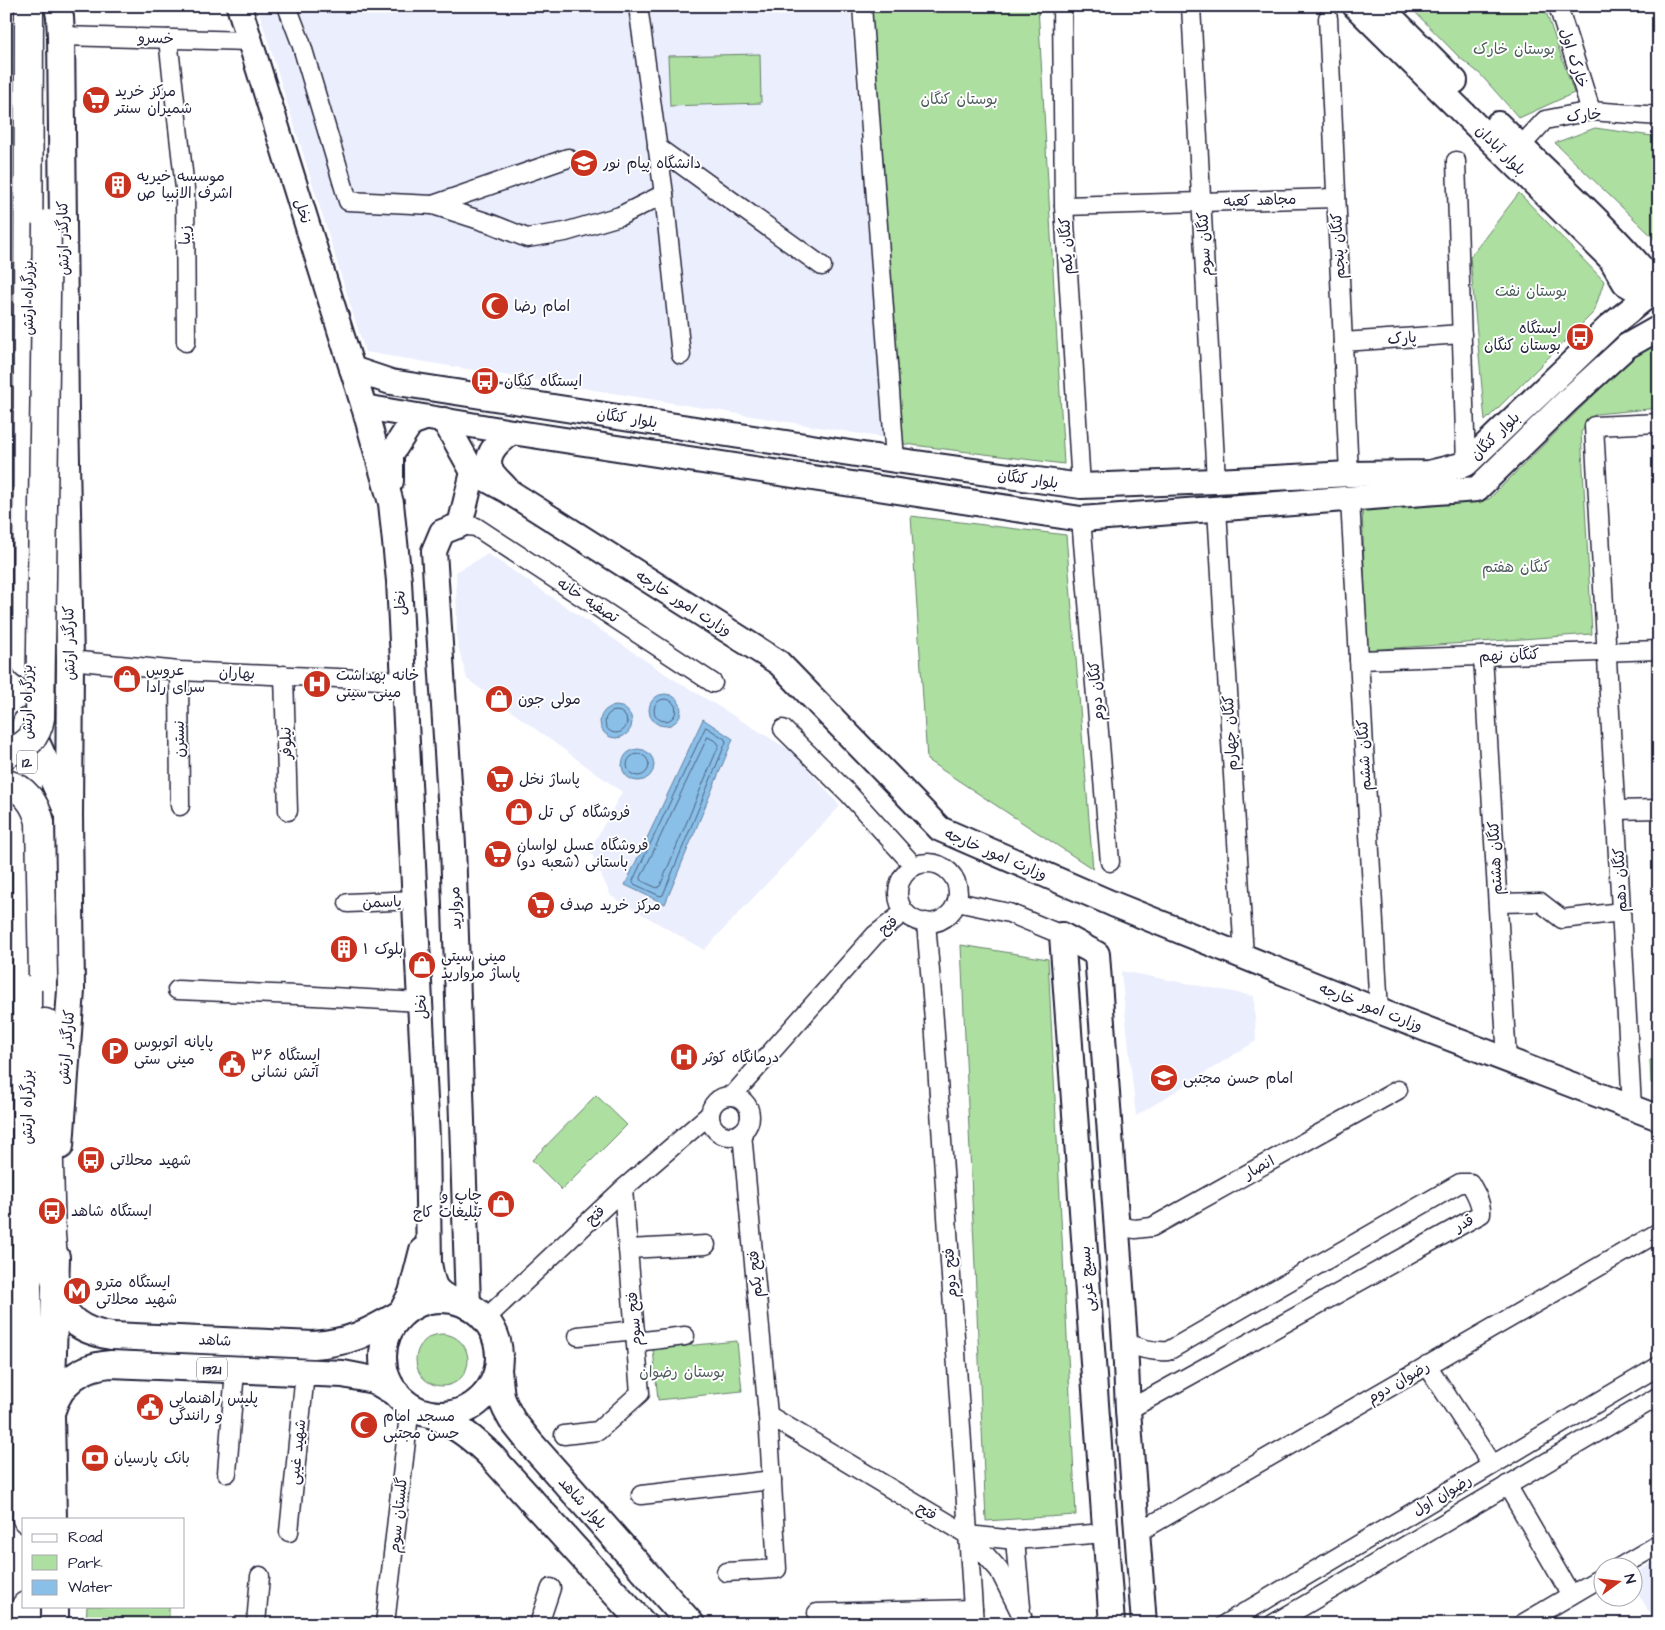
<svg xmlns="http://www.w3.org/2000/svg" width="1665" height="1630" viewBox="0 0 1665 1630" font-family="'Architects Daughter','Playpen Sans Arabic',sans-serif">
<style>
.built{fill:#ebeefd}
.green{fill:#addfa0;stroke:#68806e}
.water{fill:#8abfe7;stroke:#6080a2}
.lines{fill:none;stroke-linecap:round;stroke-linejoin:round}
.shore{stroke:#4c6180;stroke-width:1}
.street-casing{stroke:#22223b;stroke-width:21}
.secondary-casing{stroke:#22223b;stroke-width:28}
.primary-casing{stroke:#22223b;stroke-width:30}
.highway-casing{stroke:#22223b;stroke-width:31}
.street{stroke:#fff;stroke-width:18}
.secondary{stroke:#fff;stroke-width:24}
.primary{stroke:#fff;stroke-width:26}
.highway{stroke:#fff;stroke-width:28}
.highway-bridge-casing{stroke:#22223b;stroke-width:31;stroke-linecap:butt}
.highway-bridge{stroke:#fff;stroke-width:28}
.labels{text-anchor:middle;stroke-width:4;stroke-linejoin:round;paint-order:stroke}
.shield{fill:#fff;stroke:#646476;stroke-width:1}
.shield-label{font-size:14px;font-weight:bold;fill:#22223b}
.street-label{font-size:15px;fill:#22223b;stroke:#fff}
.park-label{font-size:15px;fill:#4c5b59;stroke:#fff}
.poi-label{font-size:15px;fill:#22223b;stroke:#fff;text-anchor:start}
</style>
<rect width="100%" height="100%" fill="#fff"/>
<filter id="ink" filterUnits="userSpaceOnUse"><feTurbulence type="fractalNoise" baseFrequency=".02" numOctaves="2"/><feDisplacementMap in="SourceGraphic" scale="10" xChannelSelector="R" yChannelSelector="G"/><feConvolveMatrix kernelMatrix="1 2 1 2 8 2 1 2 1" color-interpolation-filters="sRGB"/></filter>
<g filter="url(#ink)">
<g class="built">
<path d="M257,6H850L885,438L365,352Z"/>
<path d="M488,554L670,677L793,752L840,806L704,950L611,896L590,850L622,792L467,679L457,642L456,572Z"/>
<path d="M1121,971L1254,996L1256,1041L1136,1116Z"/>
<path d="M1659,1559V1624H1656L1633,1584V1575Z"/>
</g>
<g class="green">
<path d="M869,6H1038L1064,464L897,443Z"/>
<path d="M1409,6H1544L1574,93L1519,118L1480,74L1459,57Z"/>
<path d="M760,54L761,103L670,106L668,56Z"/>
<path d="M1595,128L1659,137V243L1555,143Z"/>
<path d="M1519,193L1604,281L1594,312L1485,421L1470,257Z"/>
<path d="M1659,343V408L1596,414L1581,432L1592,634L1367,650L1362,507L1489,499L1644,345Z"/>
<path d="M911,516L1066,535L1093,869L927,760Z"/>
<path d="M961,945L1048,959L1076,1515L986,1521Z"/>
<path d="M1659,1060V1086L1651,1083L1650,1060Z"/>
<path d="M596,1095L627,1125L562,1190L532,1160Z"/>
<circle cx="442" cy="1360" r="26"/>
<path d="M737,1341L742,1391L658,1400L653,1349Z"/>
<path d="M87,1606H169V1624H86Z"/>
</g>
<g class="water">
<circle cx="665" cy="710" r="16"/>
<circle cx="616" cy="722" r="16"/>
<path d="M703,719L733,739L665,904L625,885Z"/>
<circle cx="638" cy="765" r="16"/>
</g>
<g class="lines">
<g class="shore">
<circle cx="665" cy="710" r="11"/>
<circle cx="616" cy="722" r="11"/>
<path d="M706,727L725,739L726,742L663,895L660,896L634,884L633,881Z"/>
<path d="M708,737L717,742L719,745L660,886L657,888L642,881L641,878Z"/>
<circle cx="638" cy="765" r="11"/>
</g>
<defs>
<g id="street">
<path d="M287,6L301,43L348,201L433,205L492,224L527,238L565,232L620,216L664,194"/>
<path d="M638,6L664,194L681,355"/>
<path d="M862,6L895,460"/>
<path d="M1062,6L1064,206L1081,486"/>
<path d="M1191,6L1216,481"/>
<path d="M1558,6L1591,111"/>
<path d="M1328,18L1349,474"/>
<path d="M61,36L250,41"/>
<path d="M168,39L185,189L186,342"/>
<path d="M1521,146L1545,120L1591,111L1659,116"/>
<path d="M657,147L822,266"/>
<path d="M1456,161L1466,464"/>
<path d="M433,205L568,158"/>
<path d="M1064,206L1336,198"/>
<path d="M1343,342L1462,334"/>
<path d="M1350,500L1379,1011"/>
<path d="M1217,509L1244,957"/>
<path d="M1081,519L1110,862"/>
<path d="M460,525L476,527L713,683"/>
<path d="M1483,656L1507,1060"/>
<path d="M70,660L179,671L404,681"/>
<path d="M1359,660L1659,650"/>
<path d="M179,671L180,806"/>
<path d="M284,675L288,811"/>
<path d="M783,729L848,793L914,866"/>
<path d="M1616,810L1659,809"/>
<circle cx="928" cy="893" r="30"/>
<path d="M957,902L1009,913L1062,935"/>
<path d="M348,903L415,900"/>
<path d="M1498,903L1540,902L1562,919L1621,912"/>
<path d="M926,922L934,1020L974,1624"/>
<path d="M177,990L297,995L420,1002"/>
<path d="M733,1095L875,935L904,912"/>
<circle cx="730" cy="1116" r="20"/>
<path d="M1632,1107L1594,426L1659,423"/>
<path d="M1116,1226L1135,1229L1152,1227L1398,1090"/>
<path d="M628,1249L706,1245"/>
<path d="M485,1319L623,1189L709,1115"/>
<path d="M578,1336L635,1330"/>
<path d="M636,1342L685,1336"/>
<path d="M1125,1342C1140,1349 1152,1352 1168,1351L1460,1183H1470C1475,1192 1482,1203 1481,1214L1128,1410"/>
<path d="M1427,1365L1492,1465"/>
<path d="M768,1415L968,1535L1015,1540L1105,1533"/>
<path d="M564,1435L598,1431L640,1393L623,1189"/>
<path d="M227,1473L235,1370"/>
<path d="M1507,1485L1571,1595"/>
<path d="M641,1495L772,1480"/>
<path d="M289,1532L305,1373"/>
<path d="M1137,1533L1659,1232"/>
<path d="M968,1535L999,1570L1022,1616"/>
<path d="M1015,1540L1021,1607"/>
<path d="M1618,1568L1659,1544"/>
<path d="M726,1572L777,1569L768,1415L742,1133"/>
<path d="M817,1613L973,1609"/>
<path d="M256,1624L260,1576"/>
<path d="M385,1624L410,1406"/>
<path d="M539,1624L551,1588"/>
<path d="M1225,1624L1659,1366"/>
<path d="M1273,1624L1659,1396"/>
<path d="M1522,1624L1602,1577"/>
</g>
<g id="secondary">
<path d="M239,6L364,407L391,503L399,581L414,884L427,1139L429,1263C433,1283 432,1290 451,1299"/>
<path d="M1355,6L1611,259L1625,283L1644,294"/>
<path d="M1380,6L1455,81"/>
<path d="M1498,124C1551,177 1608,226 1655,284"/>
<path d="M352,369L391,382L895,460L1081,486L1216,481L1349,474L1429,473L1466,464L1610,326L1645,298"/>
<path d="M364,407L512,432L1081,519L1477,489L1567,401L1627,346L1659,328"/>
<path d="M444,420L473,472L508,491L779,663L940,829L1113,904L1379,1011L1659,1118"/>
<path d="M391,481V454L411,423L425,418"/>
<path d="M506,488C501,482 492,475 490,468C485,452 500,440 512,432"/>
<path d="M1062,935L1097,954L1125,1342L1128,1410L1144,1624"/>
<path d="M1062,935L1112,1624"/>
<path d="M468,1305L453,845L434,551L442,532L460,525L473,472"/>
<path d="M400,1314L411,1293L422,1250"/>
</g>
<g id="primary">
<path d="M58,6L60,17L61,36L65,411L70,660L69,816L71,990L60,1146"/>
<path d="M27,722L66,808"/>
<path d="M56,1289C62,1319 83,1332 112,1336L313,1345C352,1342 367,1333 400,1314"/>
<circle cx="441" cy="1357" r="58"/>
<path d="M498,1370L501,1397L506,1409L512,1420L532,1445L691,1624"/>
<path d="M52,1410C61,1381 82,1366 111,1364L343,1374L374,1380L396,1393"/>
<path d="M433,1415C457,1426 473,1438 492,1457L643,1624"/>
<path d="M53,1519L51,1415L56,1257"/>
<path d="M55,1606V1624"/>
</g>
<g id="highway">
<path d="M27,665L29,6"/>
<path d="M45,1023L51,1235L55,1279"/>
<path d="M27,1519V723"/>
<path d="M26,1624V1606"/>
</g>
</defs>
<use href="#street" class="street-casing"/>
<use href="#secondary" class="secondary-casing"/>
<use href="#primary" class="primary-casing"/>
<use href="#highway" class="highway-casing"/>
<use href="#street" class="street"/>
<use href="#secondary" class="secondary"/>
<use href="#primary" class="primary"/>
<use href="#highway" class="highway"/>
<defs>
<g id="highway-bridge">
<path d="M6,753C25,748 37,738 40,718L47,224"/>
<path d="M6,784C25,788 36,805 40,822L43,976"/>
</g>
</defs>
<use href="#highway-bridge" class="highway-bridge-casing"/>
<use href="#highway-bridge" class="highway-bridge"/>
</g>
</g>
<defs>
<symbol id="supermarket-disc" viewBox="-11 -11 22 22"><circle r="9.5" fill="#c8321e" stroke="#fff"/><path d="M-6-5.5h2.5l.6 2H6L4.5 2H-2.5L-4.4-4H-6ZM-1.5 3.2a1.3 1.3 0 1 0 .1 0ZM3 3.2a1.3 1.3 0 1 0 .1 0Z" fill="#fff"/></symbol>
<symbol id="university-disc" viewBox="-11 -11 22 22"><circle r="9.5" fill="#c8321e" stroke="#fff"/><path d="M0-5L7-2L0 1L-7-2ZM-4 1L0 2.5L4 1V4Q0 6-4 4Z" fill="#fff"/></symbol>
<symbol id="building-disc" viewBox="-11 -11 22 22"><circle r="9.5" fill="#c8321e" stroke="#fff"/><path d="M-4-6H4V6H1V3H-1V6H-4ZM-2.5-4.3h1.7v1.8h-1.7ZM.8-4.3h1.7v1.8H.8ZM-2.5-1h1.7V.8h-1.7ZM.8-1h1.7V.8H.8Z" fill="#fff"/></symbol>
<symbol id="mosque-disc" viewBox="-11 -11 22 22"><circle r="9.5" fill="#c8321e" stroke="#fff"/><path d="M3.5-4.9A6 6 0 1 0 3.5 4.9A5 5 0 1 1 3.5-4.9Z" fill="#fff"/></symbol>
<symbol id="bus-disc" viewBox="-11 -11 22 22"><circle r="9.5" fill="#c8321e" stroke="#fff"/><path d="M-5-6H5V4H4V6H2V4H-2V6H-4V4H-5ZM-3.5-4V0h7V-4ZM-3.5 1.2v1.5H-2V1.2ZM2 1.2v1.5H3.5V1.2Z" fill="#fff"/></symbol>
<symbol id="shop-disc" viewBox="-11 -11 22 22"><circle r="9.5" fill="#c8321e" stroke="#fff"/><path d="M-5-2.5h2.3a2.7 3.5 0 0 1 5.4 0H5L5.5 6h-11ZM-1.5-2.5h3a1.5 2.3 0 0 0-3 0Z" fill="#fff"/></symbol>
<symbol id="hospital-disc" viewBox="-11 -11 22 22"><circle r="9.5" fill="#c8321e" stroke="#fff"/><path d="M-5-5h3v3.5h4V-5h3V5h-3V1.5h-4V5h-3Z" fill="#fff"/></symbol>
<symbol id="parking-disc" viewBox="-11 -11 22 22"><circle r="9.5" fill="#c8321e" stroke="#fff"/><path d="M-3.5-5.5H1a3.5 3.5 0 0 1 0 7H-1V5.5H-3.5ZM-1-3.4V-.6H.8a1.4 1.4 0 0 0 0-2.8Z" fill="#fff"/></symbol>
<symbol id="civic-disc" viewBox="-11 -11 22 22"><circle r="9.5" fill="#c8321e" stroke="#fff"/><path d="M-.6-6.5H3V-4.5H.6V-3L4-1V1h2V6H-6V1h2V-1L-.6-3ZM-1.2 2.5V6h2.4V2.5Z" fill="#fff"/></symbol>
<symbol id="school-disc" viewBox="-11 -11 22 22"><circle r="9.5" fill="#c8321e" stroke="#fff"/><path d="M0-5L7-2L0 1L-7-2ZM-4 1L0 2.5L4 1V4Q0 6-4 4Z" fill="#fff"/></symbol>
<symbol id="metro-disc" viewBox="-11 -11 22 22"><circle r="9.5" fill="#c8321e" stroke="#fff"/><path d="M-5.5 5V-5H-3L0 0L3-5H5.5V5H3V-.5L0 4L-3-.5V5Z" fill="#fff"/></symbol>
<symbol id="bank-disc" viewBox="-11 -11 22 22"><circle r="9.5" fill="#c8321e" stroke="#fff"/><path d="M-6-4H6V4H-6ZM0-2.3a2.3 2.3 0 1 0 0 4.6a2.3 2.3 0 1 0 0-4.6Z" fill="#fff"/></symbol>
</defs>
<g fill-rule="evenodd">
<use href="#supermarket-disc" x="80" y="84" width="32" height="32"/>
<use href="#university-disc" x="568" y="147" width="32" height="32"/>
<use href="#building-disc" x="102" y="169" width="32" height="32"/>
<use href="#mosque-disc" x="479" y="290" width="32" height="32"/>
<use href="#bus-disc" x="1564" y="321" width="32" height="32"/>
<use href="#bus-disc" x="469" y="365" width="32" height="32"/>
<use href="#shop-disc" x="111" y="663" width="32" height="32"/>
<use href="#hospital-disc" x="301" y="668" width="32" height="32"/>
<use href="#shop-disc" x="483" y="683" width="32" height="32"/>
<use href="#supermarket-disc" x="484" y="763" width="32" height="32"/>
<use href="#shop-disc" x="503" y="796" width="32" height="32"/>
<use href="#supermarket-disc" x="482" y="838" width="32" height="32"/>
<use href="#supermarket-disc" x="525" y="889" width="32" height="32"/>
<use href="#building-disc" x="328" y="933" width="32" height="32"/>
<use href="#shop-disc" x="406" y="949" width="32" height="32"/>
<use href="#parking-disc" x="99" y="1035" width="32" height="32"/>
<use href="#hospital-disc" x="668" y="1041" width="32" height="32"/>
<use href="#civic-disc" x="216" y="1048" width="32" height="32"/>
<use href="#school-disc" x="1148" y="1062" width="32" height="32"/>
<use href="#bus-disc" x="75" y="1144" width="32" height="32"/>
<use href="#shop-disc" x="485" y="1188" width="32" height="32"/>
<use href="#bus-disc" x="36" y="1195" width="32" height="32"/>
<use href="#metro-disc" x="61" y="1275" width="32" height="32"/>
<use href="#civic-disc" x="134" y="1391" width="32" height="32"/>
<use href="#mosque-disc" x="348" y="1409" width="32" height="32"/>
<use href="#bank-disc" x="79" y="1442" width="32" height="32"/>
</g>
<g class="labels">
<g class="shield">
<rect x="17" y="750.5" width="20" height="23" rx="4"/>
<rect x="197" y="1357.5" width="30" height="23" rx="4"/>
</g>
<g class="shield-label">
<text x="27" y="767">12</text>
<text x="212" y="1374">1321</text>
</g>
<g class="street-label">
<text transform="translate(156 38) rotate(2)" y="5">خسرو</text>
<text transform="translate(1574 58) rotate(72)" y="5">خارک اول</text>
<text transform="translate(1584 115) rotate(-6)" y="5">خارک</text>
<text transform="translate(1501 150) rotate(45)" y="5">بلوار آبادان</text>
<text transform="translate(1260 200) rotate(-2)" y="5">مجاهد کعبه</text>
<text transform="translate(303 211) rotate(73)" y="5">نخل</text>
<text transform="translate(185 235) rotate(-90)" y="5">زیبا</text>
<text transform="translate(63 238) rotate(-91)" y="5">کنارگذر ارتش</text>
<text transform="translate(1204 244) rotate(-93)" y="5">کنگان سوم</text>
<text transform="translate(1066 246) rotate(-93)" y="5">کنگان یکم</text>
<text transform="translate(1338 246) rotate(-93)" y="5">کنگان پنجم</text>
<text transform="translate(28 298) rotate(-90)" y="5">بزرگراه ارتش</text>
<text transform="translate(1402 338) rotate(-4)" y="5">پارک</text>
<text transform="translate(627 418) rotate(9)" y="5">بلوار کنگان</text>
<text transform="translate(1495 436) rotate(-44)" y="5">بلوار کنگان</text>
<text transform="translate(1028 479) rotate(8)" y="5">بلوار کنگان</text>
<text transform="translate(588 600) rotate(33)" y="5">تصفیه خانه</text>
<text transform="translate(400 603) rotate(-93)" y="5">نخل</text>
<text transform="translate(684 603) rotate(32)" y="5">وزارت امور خارجه</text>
<text transform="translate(69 643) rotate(-91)" y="5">کنارگذر ارتش</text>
<text transform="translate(1509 655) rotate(-2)" y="5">کنگان نهم</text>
<text transform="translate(237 673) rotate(2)" y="5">بهاران</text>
<text transform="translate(1096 691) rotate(-95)" y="5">کنگان دوم</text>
<text transform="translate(27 702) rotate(-90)" y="5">بزرگراه ارتش</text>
<text transform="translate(1230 733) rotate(-93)" y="5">کنگان چهارم</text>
<text transform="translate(179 739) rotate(-91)" y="5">نسترن</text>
<text transform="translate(286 743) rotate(-92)" y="5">نیلوفر</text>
<text transform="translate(1364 755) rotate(-93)" y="5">کنگان ششم</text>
<text transform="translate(996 854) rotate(23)" y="5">وزارت امور خارجه</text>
<text transform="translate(1495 858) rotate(-93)" y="5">کنگان هشتم</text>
<text transform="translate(1620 880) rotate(-93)" y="5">کنگان دهم</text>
<text transform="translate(382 902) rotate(-2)" y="5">یاسمن</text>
<text transform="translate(455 908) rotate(-92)" y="5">مروارید</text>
<text transform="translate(888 925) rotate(-40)" y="5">فتح</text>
<text transform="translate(421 1007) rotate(-93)" y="5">نخل</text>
<text transform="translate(1371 1007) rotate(21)" y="5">وزارت امور خارجه</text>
<text transform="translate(66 1047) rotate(-85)" y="5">کنارگذر ارتش</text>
<text transform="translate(27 1107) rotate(-90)" y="5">بزرگراه ارتش</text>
<text transform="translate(1259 1167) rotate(-29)" y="5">انصار</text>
<text transform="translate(595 1215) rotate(-43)" y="5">فتح</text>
<text transform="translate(1464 1223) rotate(-29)" y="5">قدر</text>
<text transform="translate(950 1273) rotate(-94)" y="5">فتح دوم</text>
<text transform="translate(755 1274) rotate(-95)" y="5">فتح یکم</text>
<text transform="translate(1087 1279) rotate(-94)" y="5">بسیج غربی</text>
<text transform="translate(634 1319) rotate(-95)" y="5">فتح سوم</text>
<text transform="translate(215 1340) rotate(3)" y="5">شاهد</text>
<text transform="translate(1398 1382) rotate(-30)" y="5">رضوان دوم</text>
<text transform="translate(297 1452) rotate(-84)" y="5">شهید غیبی</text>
<text transform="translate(1442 1495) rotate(-31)" y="5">رضوان اول</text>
<text transform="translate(583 1503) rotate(48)" y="5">بلوار شاهد</text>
<text transform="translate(927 1511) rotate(31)" y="5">فتح</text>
<text transform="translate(398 1515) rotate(-84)" y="5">گلستان سوم</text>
</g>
<g class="park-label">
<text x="1514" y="54">بوستان خارک</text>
<text x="959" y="104">بوستان کنگان</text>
<text x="1531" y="296">بوستان نفت</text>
<text x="1516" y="572">کنگان هفتم</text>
<text x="682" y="1377">بوستان رضوان</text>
</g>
<g class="poi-label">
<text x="115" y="96">مرکز خرید<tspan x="115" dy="17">شمیران سنتر</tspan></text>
<text x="603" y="168">دانشگاه پیام نور</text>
<text x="137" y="181">موسسه خیریه<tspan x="137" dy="17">اشرف الانبیا ص</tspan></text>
<text x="514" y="311">امام رضا</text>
<text x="1561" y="333" text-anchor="end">ایستگاه<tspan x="1561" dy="17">بوستان کنگان</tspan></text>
<text x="504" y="386">ایستگاه کنگان</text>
<text x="146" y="675">عروس<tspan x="146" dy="17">سرای رادا</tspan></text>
<text x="336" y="680">خانه بهداشت<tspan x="336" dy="17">مینی سیتی</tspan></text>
<text x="518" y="704">مولی جون</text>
<text x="519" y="784">پاساژ نخل</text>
<text x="538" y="817">فروشگاه کی تل</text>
<text x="517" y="850">فروشگاه عسل لواسان<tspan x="517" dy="17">باستانی (شعبه دو)</tspan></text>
<text x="560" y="910">مرکز خرید صدف</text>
<text x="363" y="954">۱ بلوک</text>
<text x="441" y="961">مینی سیتی<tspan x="441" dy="17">پاساژ مروارید</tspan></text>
<text x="134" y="1047">پایانه اتوبوس<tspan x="134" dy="17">مینی ستی</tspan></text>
<text x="251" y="1060">ایستگاه ۳۶<tspan x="251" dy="17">آتش نشانی</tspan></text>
<text x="703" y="1062">درمانگاه کوثر</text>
<text x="1183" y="1083">امام حسن مجتبی</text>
<text x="110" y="1165">شهید محلاتی</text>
<text x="482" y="1200" text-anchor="end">چاپ و<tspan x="482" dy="17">تبلیغات کاج</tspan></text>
<text x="71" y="1216">ایستگاه شاهد</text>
<text x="96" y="1287">ایستگاه مترو<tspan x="96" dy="17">شهید محلاتی</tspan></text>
<text x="169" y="1403">پلیس راهنمایی<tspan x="169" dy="17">و رانندگی</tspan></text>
<text x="383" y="1421">مسجد امام<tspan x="383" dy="17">حسن مجتبی</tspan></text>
<text x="114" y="1463">بانک پارسیان</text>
</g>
</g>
<rect width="1665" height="1630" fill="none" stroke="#fff" stroke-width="25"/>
<rect x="12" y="12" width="1640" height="1605" fill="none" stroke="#22223b" stroke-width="2" filter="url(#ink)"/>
<rect x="22" y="1518" width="162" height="90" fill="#ffffff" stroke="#a7a7b1"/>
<rect x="32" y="1534" width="25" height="8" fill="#ffffff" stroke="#a7a7b1"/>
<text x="68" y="1542" font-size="15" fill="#22223b">Road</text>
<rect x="32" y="1555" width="25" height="15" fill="#addfa0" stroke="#a7a7b1"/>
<text x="68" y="1568" font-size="15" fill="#22223b">Park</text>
<rect x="32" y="1580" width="25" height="15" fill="#8abfe7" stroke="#a7a7b1"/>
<text x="68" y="1592" font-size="15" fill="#22223b">Water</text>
<g transform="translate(1618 1582) rotate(75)"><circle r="24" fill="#ffffff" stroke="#a7a7b1"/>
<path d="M0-4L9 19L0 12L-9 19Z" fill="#c8321e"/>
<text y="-8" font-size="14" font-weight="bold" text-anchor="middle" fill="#22223b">N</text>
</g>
</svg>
